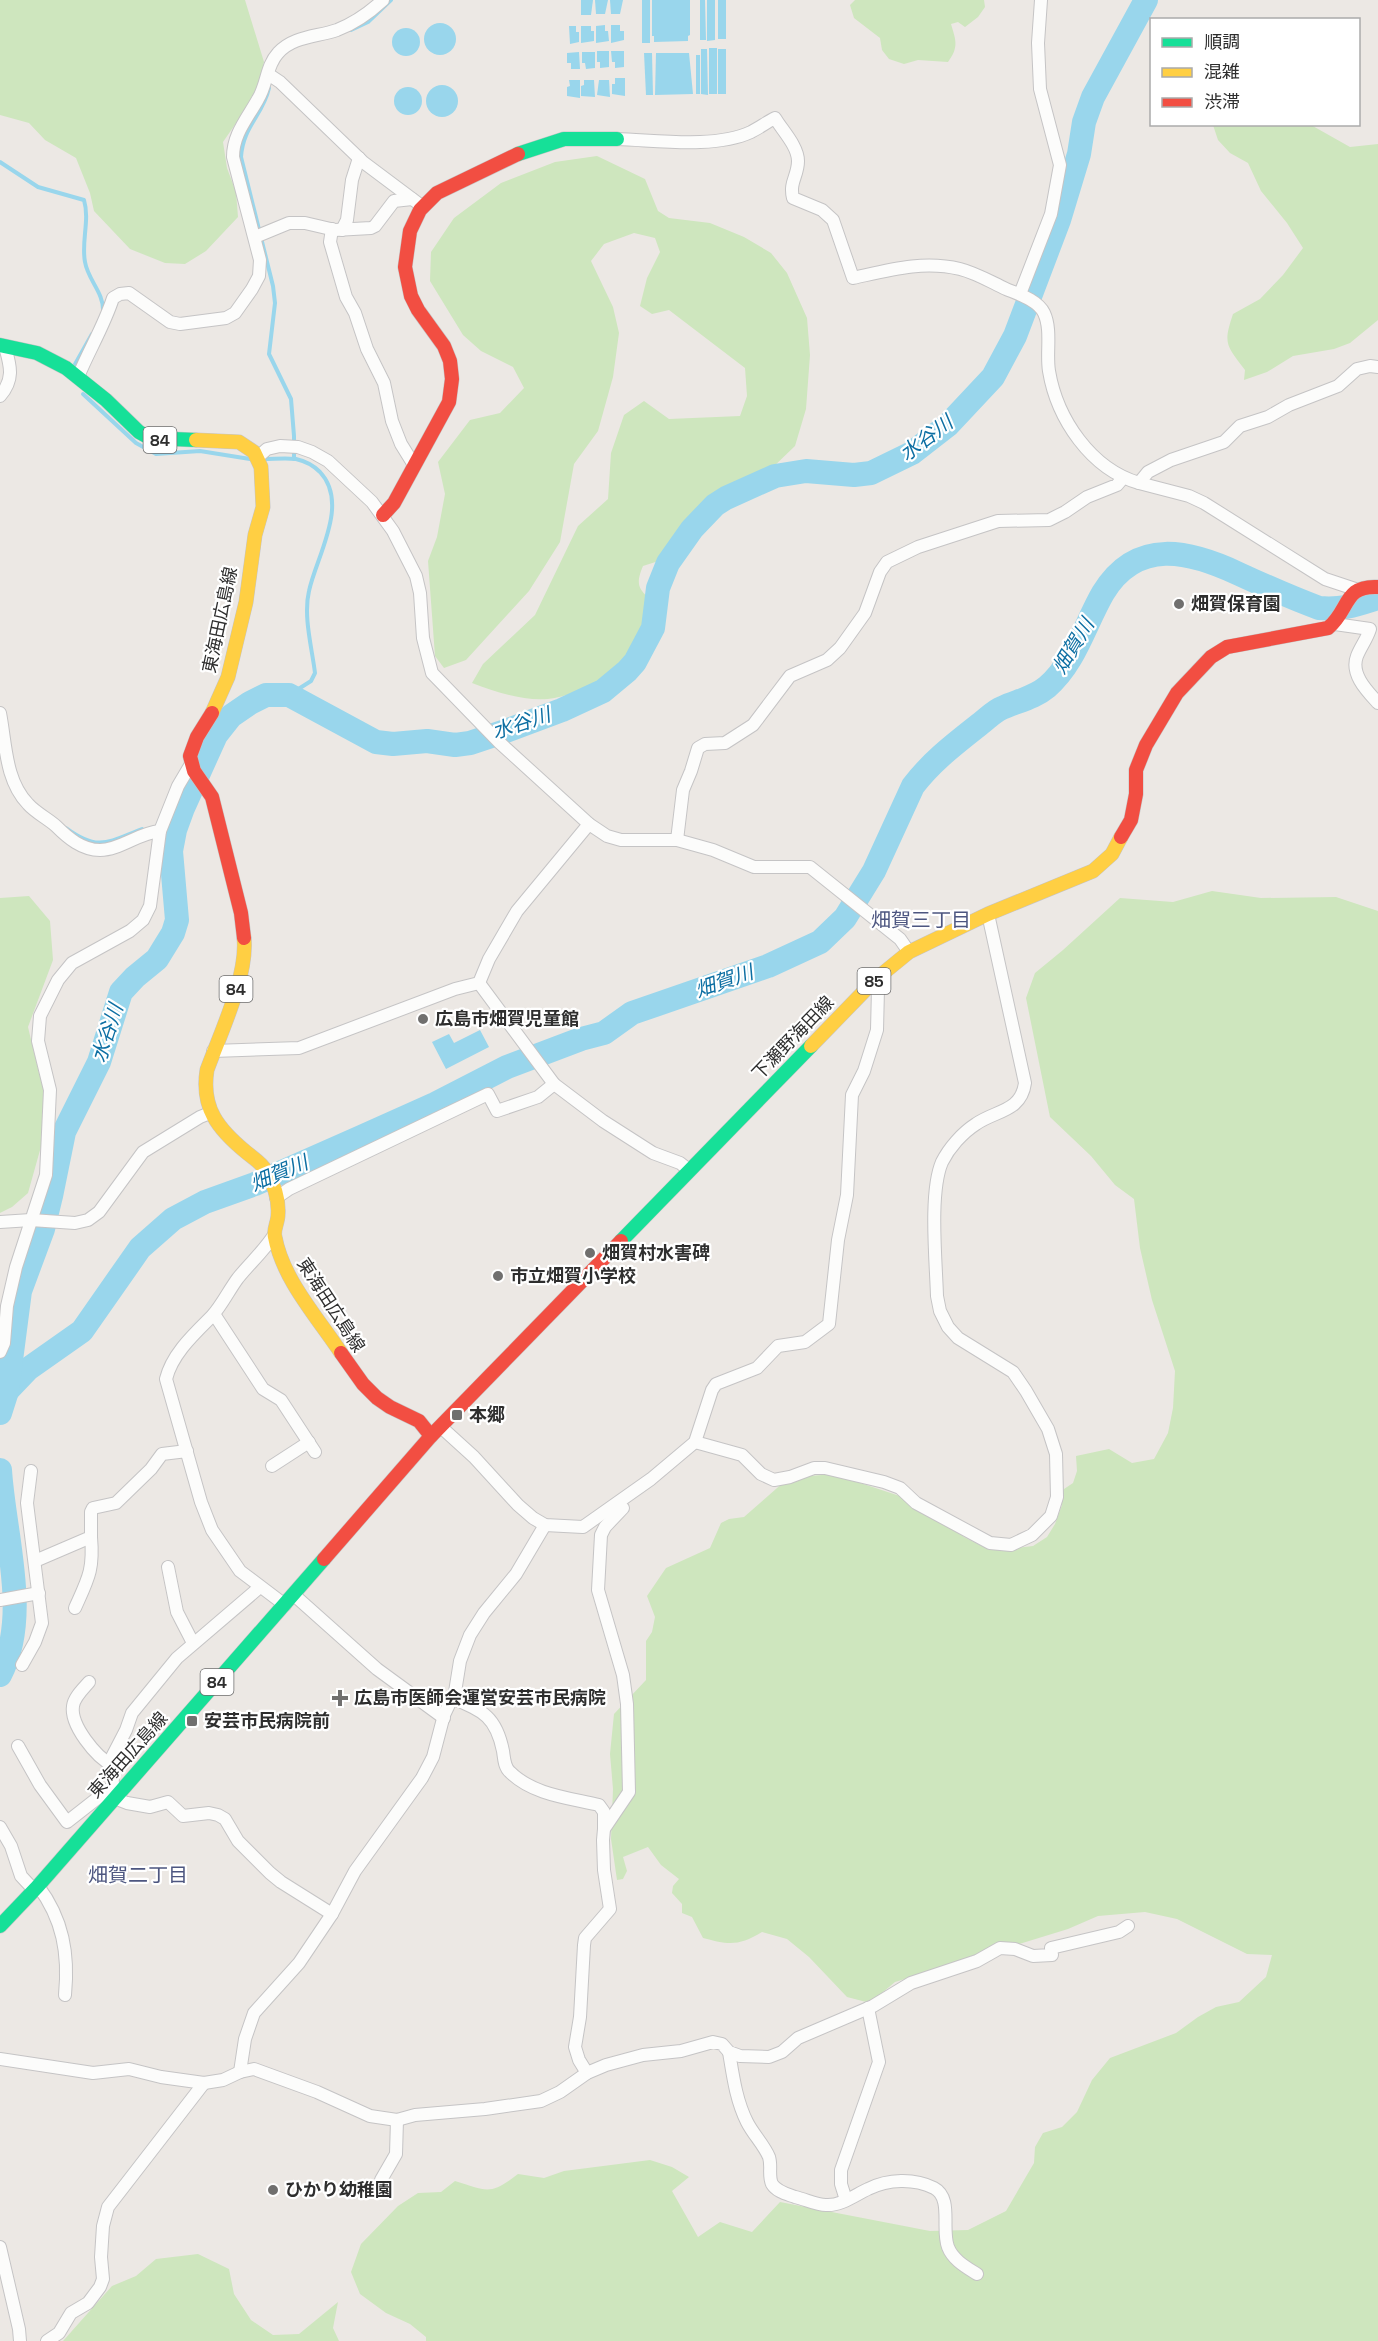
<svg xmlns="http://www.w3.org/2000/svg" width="1378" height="2341" viewBox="0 0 1378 2341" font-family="'Space Grotesk','Noto Sans JP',sans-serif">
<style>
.green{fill:#cee6be}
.water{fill:#99d6ec}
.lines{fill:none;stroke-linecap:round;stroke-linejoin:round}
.stream{stroke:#99d6ec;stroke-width:4}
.river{stroke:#99d6ec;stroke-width:24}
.street-casing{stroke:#c5c4c5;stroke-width:14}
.fast-casing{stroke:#c5c4c5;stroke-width:15}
.slow-casing{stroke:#c5c4c5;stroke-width:15}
.jam-casing{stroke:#c5c4c5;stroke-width:15}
.street{stroke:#fcfcfb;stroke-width:12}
.fast{stroke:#16e098;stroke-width:14}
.slow{stroke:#ffcf43;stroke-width:14}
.jam{stroke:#f24e42;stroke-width:14}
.poi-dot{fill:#706f6e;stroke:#fff;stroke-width:2}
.labels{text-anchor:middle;stroke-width:4.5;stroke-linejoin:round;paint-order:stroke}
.shield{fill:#fff;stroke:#6d6d6d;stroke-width:1.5}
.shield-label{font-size:16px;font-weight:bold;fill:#2e2e2e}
.poi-label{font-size:18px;font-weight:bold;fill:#2e2e2e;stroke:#fff;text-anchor:start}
.street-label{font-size:18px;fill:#2e2e2e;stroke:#fff}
.water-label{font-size:20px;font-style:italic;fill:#0d6fa3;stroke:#fff}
.neighbourhood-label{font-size:20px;fill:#4d5680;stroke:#fff}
</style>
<rect width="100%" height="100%" fill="#ece8e4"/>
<g class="green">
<path d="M0,0H245L264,62L258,91L223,142L227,168L236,192L238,217L206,251L185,264L165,263L130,249L94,211L90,193L76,158L45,140L29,123L0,115Z"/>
<path d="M855,0H984L985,7L978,17L965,27L958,22L951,24C956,41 959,47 948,62L918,60L904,64L889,59L882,50L880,38L854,18L850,5Z"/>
<path d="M1213,125H1311L1350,147L1378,144V320L1350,343L1334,349L1293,356L1267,372L1244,380L1245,370C1226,345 1223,344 1233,314L1260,299L1283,275L1303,248L1287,223L1261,191L1248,163L1230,153L1218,140Z"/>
<path d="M597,156L645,179L658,211L669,218L710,223L744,237L771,253L787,273L807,318L810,355L806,409L795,446L770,470L739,486L722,509L690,528L671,557L643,566C632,592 645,589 656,609C653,617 651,627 647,635C631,665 582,696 548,699C522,701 496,692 472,683L483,664L535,615L578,526L608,499L611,453L624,415L644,401L669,419L740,416L747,396L745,368L669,310L652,314L640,306L647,278L660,252L655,238L634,233L604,244L591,261L613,307L619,333L613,377L598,431L574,464L560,542L529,591L466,660L444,668L435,656L428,561L437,537L445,494L438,462L470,420L500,413L524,388L513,367L481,351L463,335L430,281L431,252L454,218L501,183L555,162Z"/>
<path d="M1212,891L1261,898L1336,897L1378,911V2341H426V2337L410,2324L386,2313L360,2294L351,2272L361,2244L398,2206L418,2193L441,2192L455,2181C487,2191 490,2196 518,2174L544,2178L564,2171L650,2160L672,2167L689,2177L672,2191L698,2237L720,2222L752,2232L780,2202L930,2231L968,2230L1006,2211L1034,2163L1035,2147L1043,2133L1062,2127L1077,2112L1092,2080L1110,2058L1176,2033L1198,2017L1216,2007L1239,2002L1266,1977L1272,1955L1247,1954L1177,1919L1145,1912L1098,1916L1068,1929L895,1982L870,2003L847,1997L809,1957L787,1939L762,1932C739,1946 729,1945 703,1938L692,1917L682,1913V1904L672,1893L673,1886L679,1879L661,1865L648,1847L623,1857L627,1871L623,1879L617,1880L611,1839L613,1789L610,1754L614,1714L646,1680V1641L652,1632L655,1617L647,1596L666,1568L710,1548L721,1523L729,1519L744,1517L785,1481L810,1476L833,1474L921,1503L964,1537L986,1548L1007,1549L1033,1546L1047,1537L1055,1524L1062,1505L1060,1498L1064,1489L1073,1483L1077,1471L1076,1456L1109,1449L1132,1463L1154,1459L1168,1433L1173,1408L1175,1371L1152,1300L1140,1248L1134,1199L1115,1185L1091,1156L1050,1117L1026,998L1035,973L1063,950L1120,898L1173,902Z"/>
<path d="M29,896L50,921L53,960L28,1027L39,1073L48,1091L42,1143L28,1193L12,1207L0,1213V898Z"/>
<path d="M198,2254L229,2269L234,2294L251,2320L273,2335L299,2334L338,2302L333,2328L339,2341H63L112,2286L136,2276L156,2259Z"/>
</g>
<g class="water">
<path d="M581,0H593L591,15H581Z"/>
<path d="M595,0H608L605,14H596Z"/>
<path d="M610,0H623L620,14H611Z"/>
<rect x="642" y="0" width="8" height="43"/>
<path d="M652,0H690V35L688,36V41L654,42V36H652Z"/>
<path d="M700,0H705L706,40H700Z"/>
<path d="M707,0H715V40L707,41Z"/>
<rect x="718" y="0" width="8" height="39"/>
<circle cx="440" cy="39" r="16"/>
<path d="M605,25V31H608L609,41L596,43V26Z"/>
<path d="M611,25H620V31H624V40L611,43Z"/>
<path d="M569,26H576V32H579V42L570,44Z"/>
<path d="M581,26H591V31H594V41L581,43Z"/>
<circle cx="406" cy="42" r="14"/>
<rect x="709" y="48" width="8" height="46"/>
<path d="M701,49H707L708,95L701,94Z"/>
<rect x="718" y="49" width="8" height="45"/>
<path d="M597,51H609V67L600,68V62H597Z"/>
<path d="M611,51H624V67L615,68V62H612Z"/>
<path d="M579,52L580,69H571V63H567V53Z"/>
<path d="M582,52H595V68L586,69L585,63H582Z"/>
<path d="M644,53H652L653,95H646Z"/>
<path d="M656,53H689L693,94L655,95Z"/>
<rect x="696" y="55" width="4" height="39"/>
<path d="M615,78H625V96L612,94V84H615Z"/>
<path d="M569,80H580V98L567,96V87L570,86Z"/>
<path d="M584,80H594L595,97L581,96V86L584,85Z"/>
<path d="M599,80H609L610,97L597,95Z"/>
<circle cx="442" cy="101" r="16"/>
<circle cx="408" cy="101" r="14"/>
<path d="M480,1030L489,1047L446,1069L432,1042L449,1034L454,1043Z"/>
</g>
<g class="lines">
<g class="stream">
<path d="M351,30L368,22L391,0"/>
<path d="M269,88C263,115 243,126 241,157L273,286L275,303L269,354L291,399L294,436V459"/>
<path d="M0,162L38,187L84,200C90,220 81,242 85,262C88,280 104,293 103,311"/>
<path d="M74,366L92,334"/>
<path d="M83,394L136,443L156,454L200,451L250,459"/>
<path d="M264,459C274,459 286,458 296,459C305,461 314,466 320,472C350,504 316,557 309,591C303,616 312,648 315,673L311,681L289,695"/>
<path d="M167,823L178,820"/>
<path d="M66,828C99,852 108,842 142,829"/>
</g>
<g class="river">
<path d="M7,1391L28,1369L82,1331L140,1248L173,1219L205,1202L255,1184L359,1138L435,1104L507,1067L581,1039L604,1033L632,1013L768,966L820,942L845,918L874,871L913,786C932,761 956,743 980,724C987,719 994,711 1002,708C1017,701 1034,698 1047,687C1075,663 1085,624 1103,593C1137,537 1190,551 1239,574C1265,586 1292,598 1319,608C1343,610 1356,605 1378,598"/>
<path d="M0,1413L7,1391L20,1291L43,1229L51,1196L64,1132L99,1062L121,992L135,977L157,959L173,933L177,920L171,851L175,830L183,808L216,735L231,716L250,703L266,695H289L376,742L393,744L427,741L455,745L470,743L503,732L562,710L603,691L627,671L635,662L653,628L658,588L668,563L692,529L715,505L726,498L775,476L806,471L854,475L871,473L912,453L948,425L993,377L1015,336L1059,220L1079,154L1084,122L1093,97L1146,0"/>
<path d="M0,1470C4,1535 31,1616 0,1675"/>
</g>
<defs>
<g id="street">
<path d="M268,74L280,82L363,162L423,207"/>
<path d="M617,139C656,140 714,149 751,132C759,128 767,122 775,118C782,130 798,146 798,161C798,176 789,182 793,198L822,210L833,220L853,278C889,270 923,260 960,269C976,273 991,282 1006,289C1018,294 1038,300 1044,313C1052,330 1046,353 1049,371C1057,419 1091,469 1139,483L1148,472L1171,460L1224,442L1240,426L1268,417L1289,405L1338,386L1357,369L1370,366L1378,367"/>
<path d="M332,229L330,242L346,297L355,313L367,349L384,383L392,421L401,444L414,465"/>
<path d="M342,230L347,220L352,180L359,158"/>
<path d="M255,237L289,223H305L335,230L371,228L375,226L394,201L412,199"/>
<path d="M1020,294L1051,214L1060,165L1040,89L1038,43L1041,0"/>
<path d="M78,377C89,350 104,326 113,298L120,294L129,293L170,322L180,324L226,318L235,313L252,289L259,276L260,260L233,157C233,134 247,119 258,99C267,85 266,66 278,53C293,36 317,37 337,30C355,23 369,13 383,0"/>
<path d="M0,396C14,380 11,367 5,347"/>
<path d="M258,457L267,449L280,446L298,447L312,452L328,461L372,502L393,531L416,576L420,593L423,638L432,673L500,743L589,824L607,836L621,840H677L713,850L754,867H810L900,939L909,952"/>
<path d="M1139,483L1189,496L1204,503L1325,579L1355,589"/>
<path d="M1335,624L1370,629C1367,639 1361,646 1357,656C1350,674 1367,691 1378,703"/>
<path d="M0,713C6,744 5,780 28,804C36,813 47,818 56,826C68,838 82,850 100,850C120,850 138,833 160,831"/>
<path d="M677,840L683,790L691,771L698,748L705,744L725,743L753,725L790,676L827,660L840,648L865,613L880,572L887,562L918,547L998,521L1049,520L1065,512L1087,497L1117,485L1123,478"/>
<path d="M479,983L554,1084L603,1121L653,1153L680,1163L689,1170"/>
<path d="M213,1051L299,1048L455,989L479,983L489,959L517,911L589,824"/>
<path d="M276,1198L289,1189L488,1094L497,1111L538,1097L554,1084"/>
<path d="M0,1222L31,1220L75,1223L88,1220L99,1212L143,1152L200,1117L210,1113"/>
<path d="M274,1235C264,1251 250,1263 238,1278C229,1290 222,1305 212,1316C194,1334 172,1354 166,1379L201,1502L212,1530L240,1571L285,1605"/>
<path d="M214,1314L263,1389L281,1400L315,1452"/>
<path d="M0,1352L4,1343L7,1306L16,1267L46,1175L50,1090L38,1041L40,1016L58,980L72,963L130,931L143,920L150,906L160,831L178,786L191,764"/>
<path d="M441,1427L474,1457L518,1505L533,1518L545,1525L583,1527L651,1479L695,1442L712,1390L716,1384L757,1368L778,1346L805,1342L829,1324L838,1240L847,1195L852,1095L864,1071L877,1030L878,989L876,979"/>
<path d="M695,1442L742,1455L761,1474L774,1480L790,1477L814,1468H825L884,1482L900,1488L916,1503L990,1543L1011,1545L1032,1535L1051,1516L1057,1497L1056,1454L1048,1429L1026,1391L1013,1372L958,1338L948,1327L940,1311L937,1296C936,1261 929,1192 942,1162C949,1148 962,1133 976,1124C996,1110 1021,1112 1025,1083L988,914"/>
<path d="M272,1466L309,1442"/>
<path d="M35,1561L91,1537V1512L93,1508L116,1503L151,1469L162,1454L187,1451"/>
<path d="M168,1567L177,1612L193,1643"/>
<path d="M294,1595L377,1669L444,1718"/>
<path d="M0,1600L39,1593"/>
<path d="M75,1608C88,1579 94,1570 91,1537"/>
<path d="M22,1665L35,1642L42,1623L27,1503L31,1471"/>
<path d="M89,1682C84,1688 74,1697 73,1706C70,1725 96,1757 112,1765"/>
<path d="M452,1698C483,1711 496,1716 503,1751C504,1757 504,1767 510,1772C533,1795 570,1798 599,1805L604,1812V1829"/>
<path d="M18,1746L40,1785L67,1822L113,1786"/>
<path d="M118,1793L113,1786L112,1757L126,1730L132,1713L177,1658L260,1587"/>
<path d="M114,1798L127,1803L150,1807L168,1802L183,1816L209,1813L218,1815L225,1819L238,1841L270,1873L281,1882L332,1914"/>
<path d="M0,1827L11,1846L21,1876L34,1890"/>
<path d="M38,1886C63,1919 69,1954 65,1995"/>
<path d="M729,2052C733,2076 736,2100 747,2122C753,2134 764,2145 769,2157C772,2166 768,2175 772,2184C777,2192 787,2194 795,2197C805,2199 816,2205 826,2205C841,2206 855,2195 868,2189C888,2179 914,2178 934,2188C953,2198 941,2229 948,2247C953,2260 966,2267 977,2274"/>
<path d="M0,2059L93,2073L129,2069L161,2077L204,2083L223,2080L240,2072L254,2069L317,2092L370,2116L397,2120L415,2115L485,2109L541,2101L560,2092L587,2073L606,2065L643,2055L681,2051L713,2042L722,2044L729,2052L740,2056L769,2057L782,2052L798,2038L873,2006L911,1983L977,1961L1000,1948L1015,1949L1033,1956L1052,1955L1051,1948L1119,1932L1128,1926"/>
<path d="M240,2072L245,2039L254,2013L299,1963L332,1914L355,1871L422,1778L433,1757L444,1715L455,1692L460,1661L470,1635L484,1613L516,1574L545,1525"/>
<path d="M587,2073L579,2060L575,2047L580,2017L584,1945L585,1938L610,1909L604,1870L603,1840L604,1829L629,1792L627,1704L623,1675L598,1590L601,1535L605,1527L623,1508"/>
<path d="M381,2180L396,2154L397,2120"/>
<path d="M846,2200L841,2184V2170L879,2062L868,2008"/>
<path d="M0,2247L19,2329L20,2341"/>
<path d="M47,2341L59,2333L71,2313L88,2303L100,2287L103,2279L101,2257L103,2226L108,2207L204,2083"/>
</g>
<g id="fast">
<path d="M518,154L564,139H617"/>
<path d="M0,345L37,353L66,368L106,400L139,432L150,438L196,440"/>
<path d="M621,1241L811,1046"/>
<path d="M0,1926L38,1886L324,1559"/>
</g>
<g id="slow">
<path d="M196,440L239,442L254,452L261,467L263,507L255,535L246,602L228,677L212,713"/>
<path d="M244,938C248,976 220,1034 207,1070C201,1108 218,1129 246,1152C253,1158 262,1163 266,1171C274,1184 279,1200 278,1215C278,1222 273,1230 275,1237C283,1280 318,1318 341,1353"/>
<path d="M811,1046L876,979L909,952L988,914L1093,871L1112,854L1121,837"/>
</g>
<g id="jam">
<path d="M383,515L394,503L449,402L452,379L450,361L444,346L418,310L411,296L405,267L410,231L420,210L437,193L518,154"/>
<path d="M212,713L197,737L190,756L194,771L212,797L241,913L244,938"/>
<path d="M1121,837L1131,820L1136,794V770L1146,745L1177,693L1211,657L1227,647L1328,628C1350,610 1343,585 1378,587"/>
<path d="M341,1353L363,1384L377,1398L390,1407L419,1421L431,1436"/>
<path d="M324,1559L431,1436L621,1241"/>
</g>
</defs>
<use href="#street" class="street-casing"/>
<use href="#fast" class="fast-casing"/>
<use href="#slow" class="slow-casing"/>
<use href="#jam" class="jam-casing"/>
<use href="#street" class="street"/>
<use href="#fast" class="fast"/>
<use href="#slow" class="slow"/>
<use href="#jam" class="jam"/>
</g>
<g class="poi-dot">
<circle cx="1179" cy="604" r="6"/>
<circle cx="423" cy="1019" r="6"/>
<circle cx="590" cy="1253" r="6"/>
<circle cx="498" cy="1276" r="6"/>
<rect x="451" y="1409" width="12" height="12" rx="3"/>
<path d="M337 1689h6v6h6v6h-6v6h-6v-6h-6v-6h6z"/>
<rect x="186" y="1715" width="12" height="12" rx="3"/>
<circle cx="273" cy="2190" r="6"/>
</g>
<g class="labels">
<g class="shield">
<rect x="143.5" y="427" width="33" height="26" rx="4.5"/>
<rect x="857.5" y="968" width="33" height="26" rx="4.5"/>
<rect x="219.5" y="976" width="33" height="26" rx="4.5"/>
<rect x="200.5" y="1669" width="33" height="26" rx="4.5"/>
</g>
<g class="shield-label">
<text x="160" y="446">84</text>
<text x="874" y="987">85</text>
<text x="236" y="995">84</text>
<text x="217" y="1688">84</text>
</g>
<g class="poi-label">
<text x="1191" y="610">畑賀保育園</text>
<text x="435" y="1025">広島市畑賀児童館</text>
<text x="602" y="1259">畑賀村水害碑</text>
<text x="510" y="1282">市立畑賀小学校</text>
<text x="469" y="1421">本郷</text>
<text x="354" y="1704">広島市医師会運営安芸市民病院</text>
<text x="204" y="1727">安芸市民病院前</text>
<text x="285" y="2196">ひかり幼稚園</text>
</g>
<g class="street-label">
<text transform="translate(220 620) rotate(-78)" y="6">東海田広島線</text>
<text transform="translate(793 1038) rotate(-46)" y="6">下瀬野海田線</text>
<text transform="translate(331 1305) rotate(57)" y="6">東海田広島線</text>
<text transform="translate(128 1755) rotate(-48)" y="6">東海田広島線</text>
</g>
<g class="water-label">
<text transform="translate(926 438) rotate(-37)" y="7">水谷川</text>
<text transform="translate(1073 646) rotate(-59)" y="7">畑賀川</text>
<text transform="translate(521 723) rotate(-18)" y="7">水谷川</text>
<text transform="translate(724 981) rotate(-19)" y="7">畑賀川</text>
<text transform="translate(107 1033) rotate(-72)" y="7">水谷川</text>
<text transform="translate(279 1173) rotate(-23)" y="7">畑賀川</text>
</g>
<g class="neighbourhood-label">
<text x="921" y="927">畑賀三丁目</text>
<text x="138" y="1882">畑賀二丁目</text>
</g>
</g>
<rect x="1150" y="18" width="210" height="108" fill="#ffffff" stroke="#ababab" stroke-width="1.5"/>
<rect x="1162" y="38" width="30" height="9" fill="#16e098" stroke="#ababab" stroke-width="1.5"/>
<text x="1204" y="48" font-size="18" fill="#2e2e2e">順調</text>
<rect x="1162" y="68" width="30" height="9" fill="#ffcf43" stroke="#ababab" stroke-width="1.5"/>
<text x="1204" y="78" font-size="18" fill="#2e2e2e">混雑</text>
<rect x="1162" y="98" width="30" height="9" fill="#f24e42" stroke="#ababab" stroke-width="1.5"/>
<text x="1204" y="108" font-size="18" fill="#2e2e2e">渋滞</text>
</svg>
